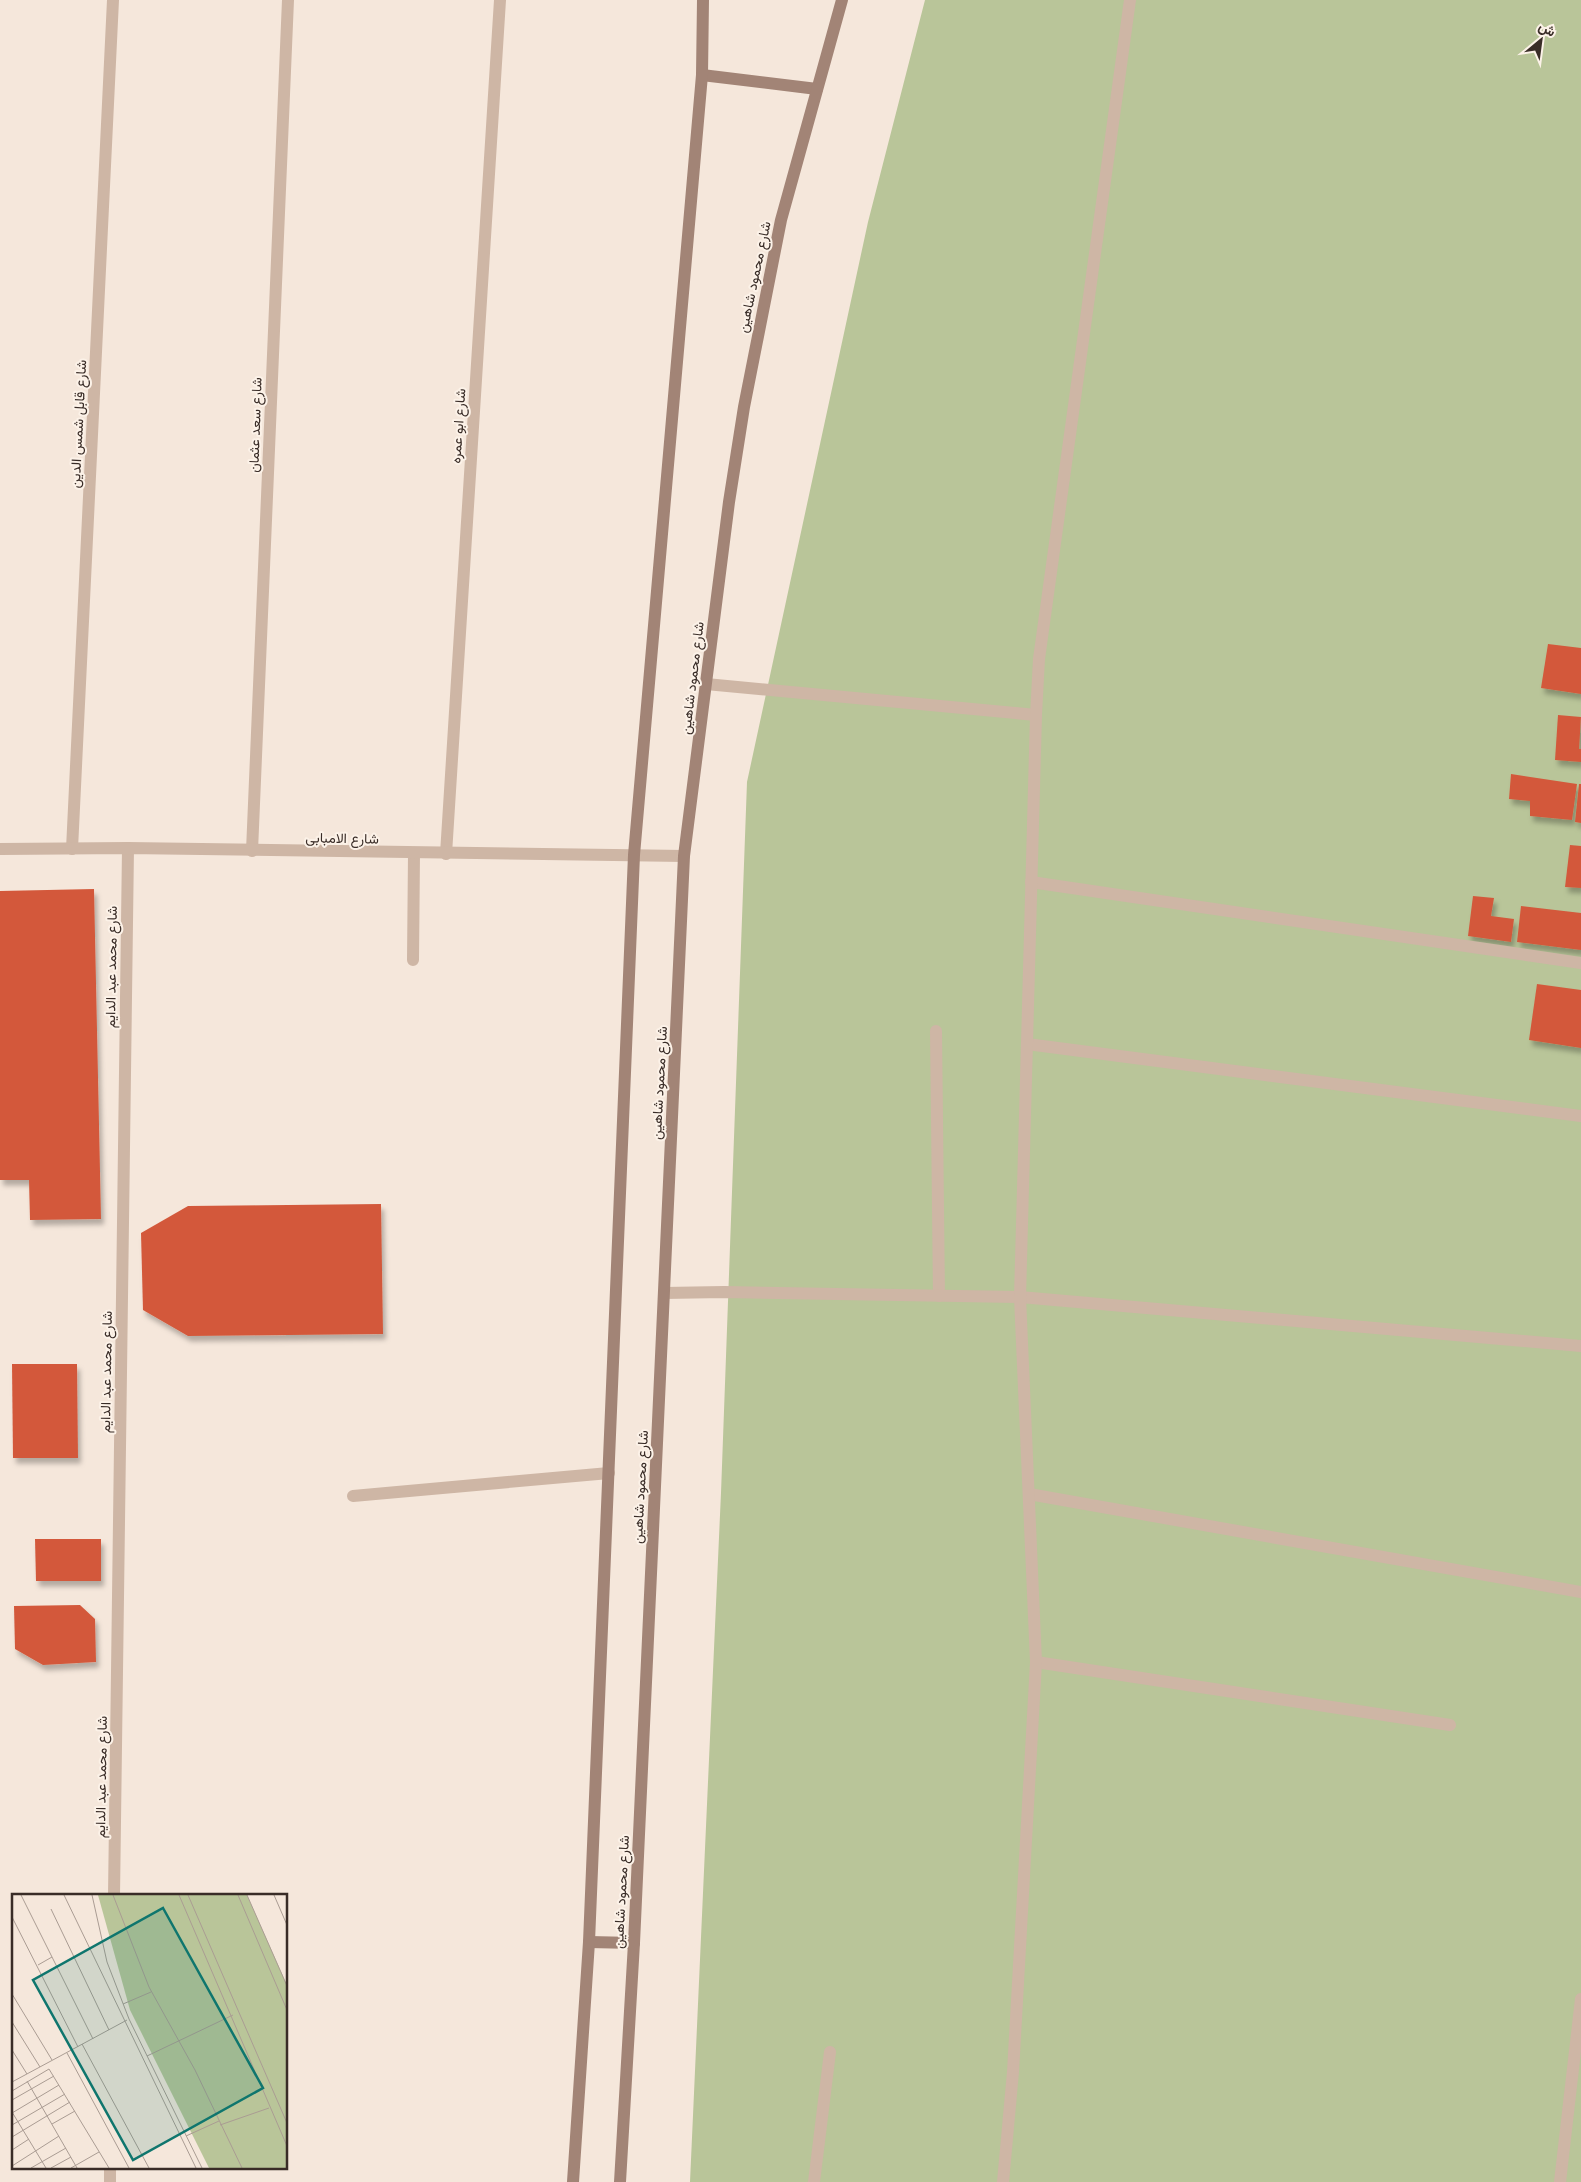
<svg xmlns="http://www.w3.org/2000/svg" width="1581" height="2182" viewBox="0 0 1581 2182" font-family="Mulish,Vazirmatn,sans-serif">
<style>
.green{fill:#b9c599}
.building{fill:#d3593b;filter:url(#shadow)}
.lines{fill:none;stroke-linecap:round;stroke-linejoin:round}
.service{stroke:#ceb6a5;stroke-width:12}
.minor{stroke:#ceb6a5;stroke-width:12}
.tertiary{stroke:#ceb6a5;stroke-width:12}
.secondary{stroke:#a28476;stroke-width:12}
.labels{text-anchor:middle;stroke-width:4;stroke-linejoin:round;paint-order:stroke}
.street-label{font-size:14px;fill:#392c27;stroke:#fcf2e8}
.inset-road{fill:none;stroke:#aa9c93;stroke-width:1}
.view{fill:#0f766e;fill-opacity:0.15;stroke:#0f766e;stroke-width:2.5}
.inset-edge{fill:none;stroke:#392c27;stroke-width:2.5}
</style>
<defs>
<filter id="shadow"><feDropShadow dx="3" dy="5.5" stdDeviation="2.5" flood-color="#0004"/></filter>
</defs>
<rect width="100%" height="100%" fill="#f5e7db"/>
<path class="green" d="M925,0H1581V2182H690L721,1493L747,782L868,222Z"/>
<g class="building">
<path d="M1548,644L1581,648V694L1541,688Z"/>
<path d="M1558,715L1581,717L1579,749H1581V762L1555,760Z"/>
<path d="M1511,774L1577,784L1572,820L1530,816V801L1509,799Z"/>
<path d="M1579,784H1581V823L1575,822Z"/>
<path d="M1570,845L1581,846V888L1565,887Z"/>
<path d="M94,889L101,1219L30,1220L29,1180H0V891Z"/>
<path d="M1473,896L1494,898L1491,916L1514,919L1511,942L1468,936Z"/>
<path d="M1521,906L1581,913V950L1517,942Z"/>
<path d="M1537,984L1581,990V1048L1529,1040Z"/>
<path d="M381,1204L383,1334L188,1336L143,1310L141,1233L188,1206Z"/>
<path d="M12,1364H77L78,1458H13Z"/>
<path d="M35,1539H101V1581H36Z"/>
<path d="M80,1605L95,1619L96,1662L43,1665L15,1649L14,1606Z"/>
</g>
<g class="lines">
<g class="service">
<path d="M1031,882L1581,963"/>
<path d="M413,960L414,854"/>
<path d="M936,1031L939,1296"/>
<path d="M1027,1044L1581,1116"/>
<path d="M1029,1494L1581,1592"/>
<path d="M353,1496L609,1473"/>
<path d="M1036,1662L1450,1725"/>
<path d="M814,2182L830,2052"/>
</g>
<g class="minor">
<path d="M706,684L1036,715"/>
<path d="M72,849L113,0"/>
<path d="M252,851L288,0"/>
<path d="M446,854L500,0"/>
<path d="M664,1293L724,1292L1020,1297L1581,1346"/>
<path d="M114,1896L128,848"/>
<path d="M110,2182V2168"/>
<path d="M1003,2182L1013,2072L1036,1662L1020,1297L1036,715L1039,659L1130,0"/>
<path d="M1560,2182L1581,1999"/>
</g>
<path class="tertiary" d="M0,849L128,848L684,856"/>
<g class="secondary">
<path d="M702,75L817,89"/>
<path d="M589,1942L634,1943"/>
<path d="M573,2182L589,1942L634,855L702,75L703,0"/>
<path d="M620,2182L634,1943L684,856L729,502L744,407L781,220L842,0"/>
</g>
</g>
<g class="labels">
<g class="street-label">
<text transform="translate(754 277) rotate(-78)" y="5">شارع محمود شاهين</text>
<text transform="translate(78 424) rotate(-87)" y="5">شارع قابل شمس الدين</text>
<text transform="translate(255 425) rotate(-88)" y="5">شارع سعد عثمان</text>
<text transform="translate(458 426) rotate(-86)" y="5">شارع ابو عمره</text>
<text transform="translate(692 678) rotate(-83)" y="5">شارع محمود شاهين</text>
<text transform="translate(342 838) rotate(1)" y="5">شارع الامبابى</text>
<text transform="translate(111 967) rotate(-89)" y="5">شارع محمد عبد الدايم</text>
<text transform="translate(659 1083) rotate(-87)" y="5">شارع محمود شاهين</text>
<text transform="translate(106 1372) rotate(-89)" y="5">شارع محمد عبد الدايم</text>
<text transform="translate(640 1487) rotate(-87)" y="5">شارع محمود شاهين</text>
<text transform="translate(101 1777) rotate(-89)" y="5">شارع محمد عبد الدايم</text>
<text transform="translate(621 1892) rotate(-87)" y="5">شارع محمود شاهين</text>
</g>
</g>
<g transform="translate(12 1894)">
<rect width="275" height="275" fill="#f5e7db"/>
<path d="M86,1H235L275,91V274H197L118,116Z" fill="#b9c599"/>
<path class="inset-road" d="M9,1L81,145M52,1L184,274M80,1L95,68L117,125L190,274M101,1L137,93L183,176L230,274M167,1L275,252M176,1L275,229M226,1L275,116M235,1L275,92M262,1L275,31M39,15L97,136M0,23L66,153M26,71L40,63M0,100L40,166M111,110L139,98M0,128L28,173M70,150L137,274M0,156L15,180M55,159L117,274M135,162L221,121M15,187L65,274M0,188L115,126M0,197L37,175L97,274M0,206L42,182M0,218L34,274M0,219L47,191M40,230L63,217M0,231L53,200M208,231L257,214M174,242L207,227M0,243L58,208M0,256L17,245M0,272L47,242M19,274L54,254M39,274L59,263M59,274L87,258"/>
<path class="view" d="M151,14L251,194L121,266L21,86Z"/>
<rect width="275" height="275" class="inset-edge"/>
</g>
<g transform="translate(1541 40) rotate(29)" stroke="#fcf2e8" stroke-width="4" paint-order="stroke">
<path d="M0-4L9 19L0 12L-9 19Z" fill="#392c27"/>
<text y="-8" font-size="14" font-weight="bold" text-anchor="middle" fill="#392c27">ش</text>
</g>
</svg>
